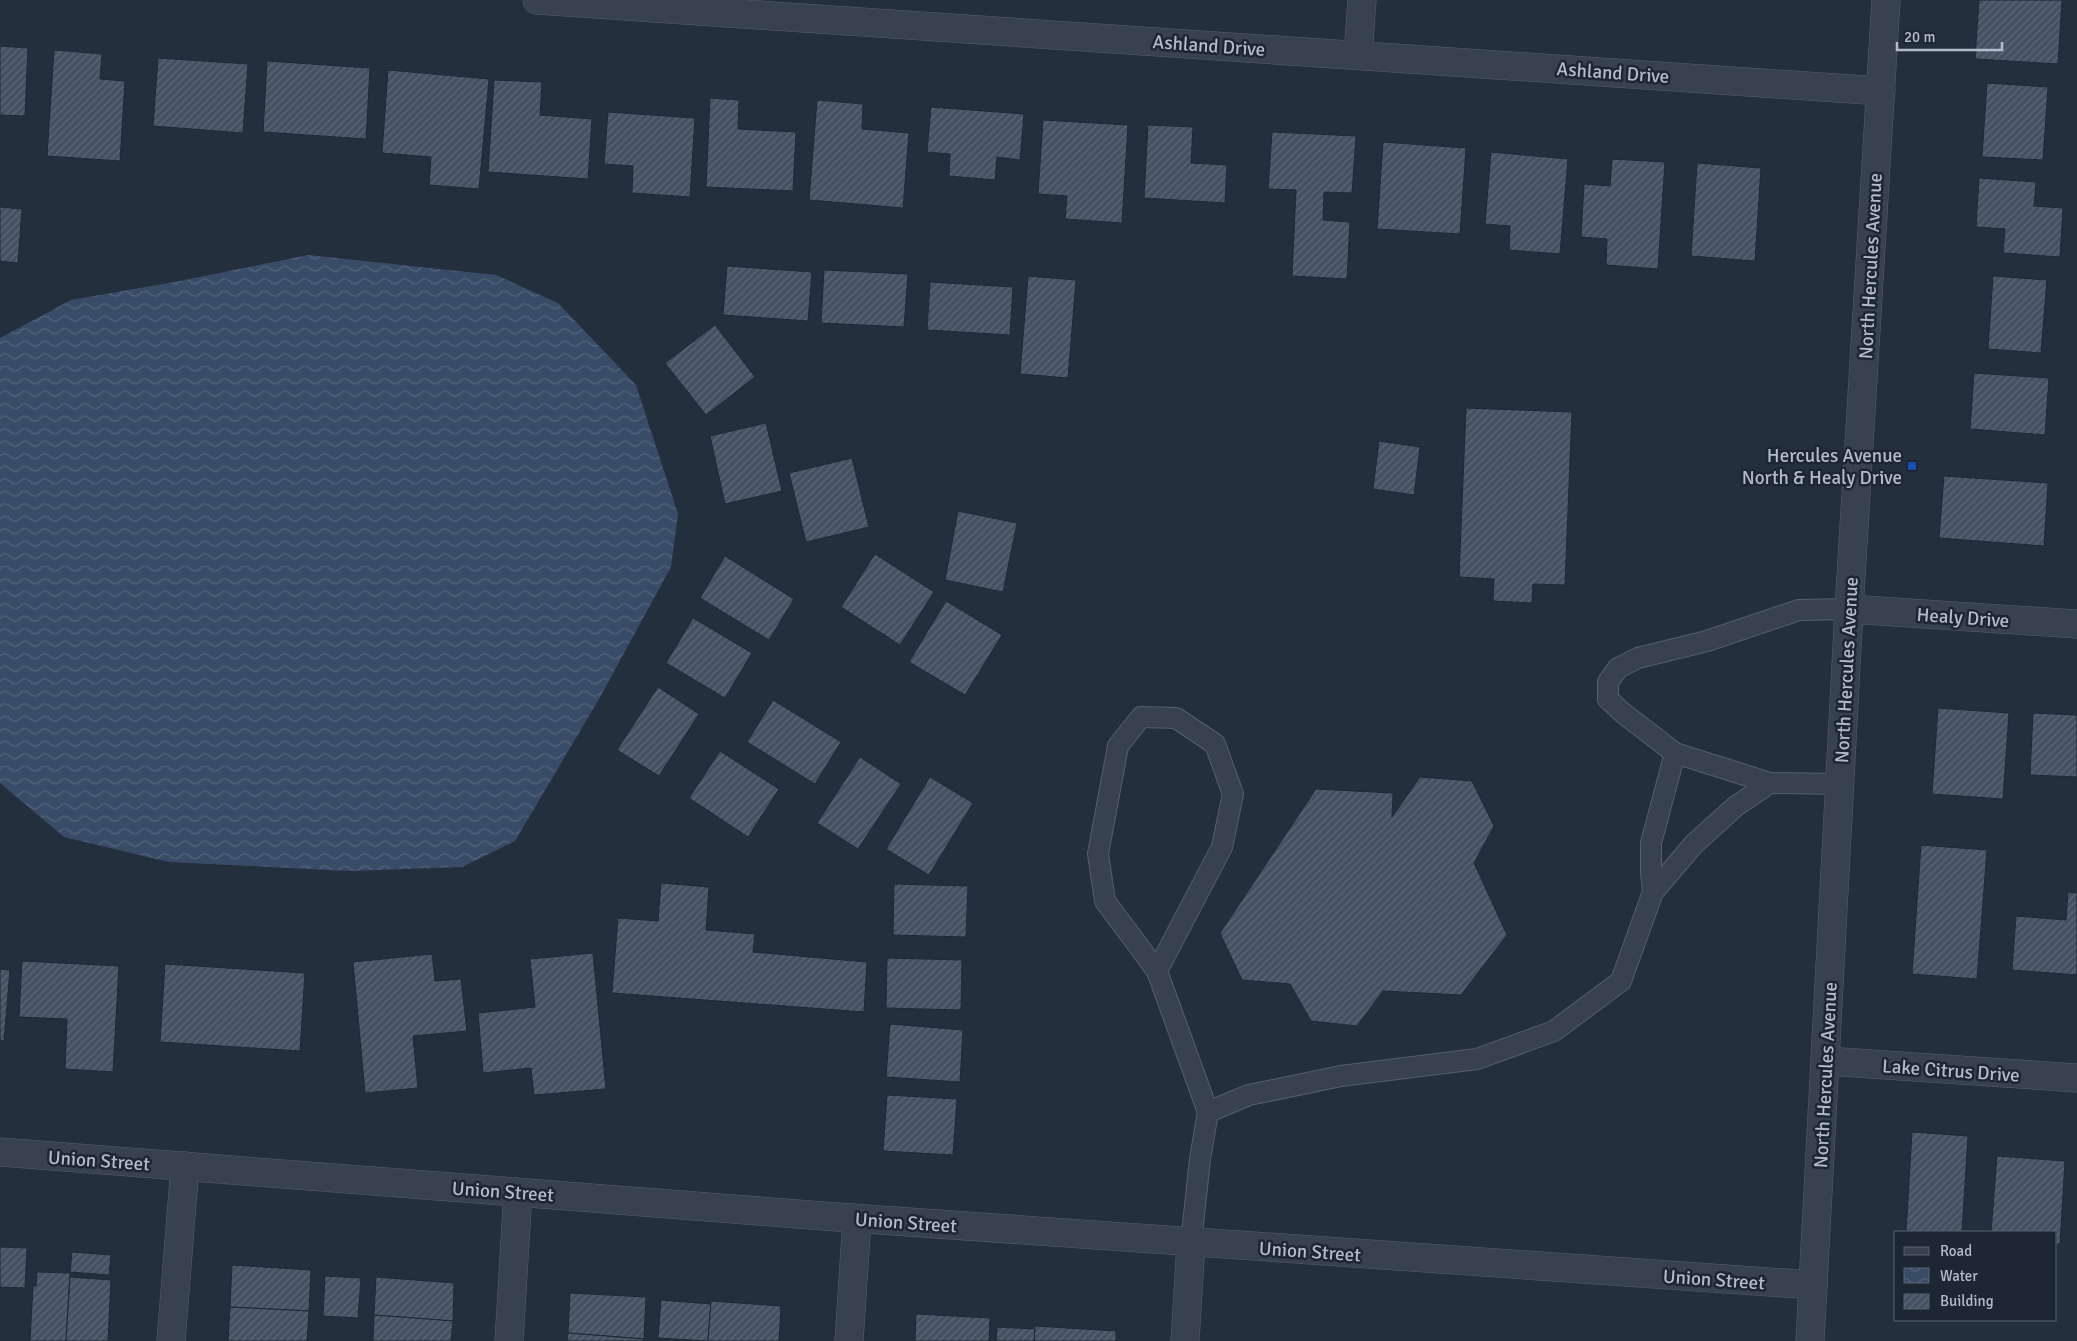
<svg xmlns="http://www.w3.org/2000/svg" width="2077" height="1341" viewBox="0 0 2077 1341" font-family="Signika,sans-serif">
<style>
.water{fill:url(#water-waves)}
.building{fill:url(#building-hatch);stroke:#1f2835}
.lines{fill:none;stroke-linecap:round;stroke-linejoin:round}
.service-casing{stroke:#565f6c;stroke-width:22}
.minor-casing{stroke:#565f6c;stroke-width:29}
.tertiary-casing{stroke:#565f6c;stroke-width:29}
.service{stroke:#38414e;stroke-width:20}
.minor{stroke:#38414e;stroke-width:28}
.tertiary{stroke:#38414e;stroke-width:28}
.transit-dot{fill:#1a4fb4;stroke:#1d2633;stroke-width:2}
.labels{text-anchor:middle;stroke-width:5;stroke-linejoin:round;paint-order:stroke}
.street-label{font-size:19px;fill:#b4bcc9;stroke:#1d2633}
.poi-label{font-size:19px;fill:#b4bcc9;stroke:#1d2633;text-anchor:end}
</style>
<defs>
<pattern id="water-waves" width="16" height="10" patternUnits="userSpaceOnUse" patternTransform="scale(1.25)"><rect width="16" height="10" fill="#394c67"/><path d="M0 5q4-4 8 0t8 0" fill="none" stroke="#53647b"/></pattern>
<pattern id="building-hatch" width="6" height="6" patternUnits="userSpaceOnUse" patternTransform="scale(1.25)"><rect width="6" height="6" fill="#455162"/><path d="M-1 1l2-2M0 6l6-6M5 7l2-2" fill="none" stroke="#5d6877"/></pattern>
</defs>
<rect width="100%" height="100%" fill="#242f3e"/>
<path class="water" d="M308,255L496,275L558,303L636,385L678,514L671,567L599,699L515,841L462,867L350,871L169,862L64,837L0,783V338L71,300L180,281Z"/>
<g class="building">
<path d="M1979,0H2062L2058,64L1975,59Z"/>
<path d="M0,46L28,48L25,116L0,115Z"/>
<path d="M54,50L102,54L100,79L125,81L120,161L47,156Z"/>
<path d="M158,58L248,64L243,133L153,126Z"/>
<path d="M267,61L370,68L366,139L263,132Z"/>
<path d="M388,70L489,79L479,189L429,185L431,157L382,153Z"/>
<path d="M494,80L542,82L540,115L592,119L588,179L488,172Z"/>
<path d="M1987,83L2048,87L2043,160L1982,157Z"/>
<path d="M710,98L739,100L738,129L796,132L793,191L706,187Z"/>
<path d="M817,100L863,104L862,129L909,133L903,208L809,200Z"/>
<path d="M931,107L1024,114L1020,160L997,157L995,180L949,176L950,154L927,152Z"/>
<path d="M608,112L695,118L690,197L632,193L633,166L604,164Z"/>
<path d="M1043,120L1128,125L1122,223L1065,219L1067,196L1038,194Z"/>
<path d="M1148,125L1193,127L1191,163L1227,165L1225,203L1144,198Z"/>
<path d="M1272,132L1356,136L1352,193L1324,192L1323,220L1350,222L1347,279L1292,276L1296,190L1268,189Z"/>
<path d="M1383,142L1466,148L1460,234L1377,229Z"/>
<path d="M1491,152L1568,159L1560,254L1509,250L1510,226L1485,224Z"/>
<path d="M1612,159L1665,162L1658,269L1606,265L1607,239L1581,237L1584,184L1610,186Z"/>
<path d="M1697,163L1761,168L1755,261L1691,256Z"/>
<path d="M1979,178L2036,182L2034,206L2063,208L2060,257L2003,253L2005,229L1976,227Z"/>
<path d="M0,207L22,209L18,263L0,261Z"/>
<path d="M727,266L812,272L808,321L723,315Z"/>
<path d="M824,270L908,274L904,327L821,323Z"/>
<path d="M1028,276L1076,280L1068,378L1020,374Z"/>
<path d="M1993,276L2047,280L2041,353L1988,349Z"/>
<path d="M930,282L1013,287L1010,335L927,330Z"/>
<path d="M715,325L755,377L706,415L665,363Z"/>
<path d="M1974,373L2049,378L2045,435L1970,429Z"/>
<path d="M1466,408L1572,412L1565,585L1533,584L1532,603L1493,601L1494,579L1459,577Z"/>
<path d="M766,423L782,491L725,504L710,436Z"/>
<path d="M1379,441L1420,447L1414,495L1373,489Z"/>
<path d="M852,458L869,527L806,542L789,473Z"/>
<path d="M1944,476L2048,483L2044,546L1939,538Z"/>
<path d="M958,511L1017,523L1003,592L945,580Z"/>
<path d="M875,554L934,592L900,645L841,607Z"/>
<path d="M725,556L794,599L769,640L700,598Z"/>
<path d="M946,601L1002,635L965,695L909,662Z"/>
<path d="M693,618L752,653L725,698L666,663Z"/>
<path d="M658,687L699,714L659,776L617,750Z"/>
<path d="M773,700L841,742L815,784L747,742Z"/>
<path d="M1938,708L2009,713L2003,799L1932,794Z"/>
<path d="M2033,713L2077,715V777L2030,775Z"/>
<path d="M720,751L779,789L748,837L689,798Z"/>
<path d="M860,757L901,784L858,849L817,823Z"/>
<path d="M930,777L973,803L929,875L886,849Z"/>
<path d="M1420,777L1472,781L1494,826L1474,863L1507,935L1461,995L1383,991L1357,1026L1311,1021L1290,984L1242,980L1220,933L1316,789L1393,793L1392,817Z"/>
<path d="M1921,845L1987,850L1977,979L1912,974Z"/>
<path d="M661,883L709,887L706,930L755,934L753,952L867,962L864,1012L612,993L618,918L658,921Z"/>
<path d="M894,884L968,886L966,937L893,935Z"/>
<path d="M2068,892L2077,893V975L2012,970L2016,916L2066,920Z"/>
<path d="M593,953L606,1089L534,1095L531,1068L483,1073L478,1013L535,1007L530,959Z"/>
<path d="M432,954L435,981L461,979L467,1031L413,1036L418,1088L365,1093L353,962Z"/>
<path d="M887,958L962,960L961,1010L886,1008Z"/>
<path d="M22,961L119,966L113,1072L65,1069L67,1019L19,1017Z"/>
<path d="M165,964L305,973L300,1051L160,1042Z"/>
<path d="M0,969L10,970L4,1041L0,1040Z"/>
<path d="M890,1024L963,1030L960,1082L886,1077Z"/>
<path d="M887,1095L957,1099L953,1155L883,1151Z"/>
<path d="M1912,1132L1968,1136L1962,1232H1906Z"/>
<path d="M1997,1156L2065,1161L2060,1244H2056V1232H1991Z"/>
<path d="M0,1247L27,1248L25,1288L0,1287Z"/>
<path d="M72,1252L111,1255L109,1275L70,1272Z"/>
<path d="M232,1265L311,1270L309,1311L230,1307Z"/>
<path d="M37,1272L70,1273L66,1341H30L33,1286H36Z"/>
<path d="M325,1276L361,1278L358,1318L323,1316Z"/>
<path d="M70,1277L111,1280L108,1341H66Z"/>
<path d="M376,1277L454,1283L453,1321L374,1315Z"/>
<path d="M570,1293L646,1297L644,1339L568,1333Z"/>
<path d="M661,1300L711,1304L708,1341L658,1338Z"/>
<path d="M711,1301L781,1306L779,1341H708Z"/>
<path d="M230,1307L309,1311L307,1341H228Z"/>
<path d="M916,1314L990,1318L989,1341H915Z"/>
<path d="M374,1315L453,1321L451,1341H373Z"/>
<path d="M1035,1326L1116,1331V1341H1034Z"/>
<path d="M997,1327L1035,1329L1034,1341H996Z"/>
<path d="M568,1333L644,1339V1341H567Z"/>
</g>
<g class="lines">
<defs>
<g id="service">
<path d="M1840,784L1770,783L1675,753L1623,713L1608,699V682L1618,668L1638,658L1707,641L1799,610L1849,609"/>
<path d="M1653,892L1651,872V843L1675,753"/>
<path d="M1157,971L1222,847L1233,794L1215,744L1176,718L1141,717L1118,746L1098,854L1105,901L1157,971L1208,1112"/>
<path d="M1191,1243L1200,1159L1208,1112L1249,1095L1341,1076L1477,1059L1554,1031L1621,981L1653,892L1694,844L1736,806L1770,783"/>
</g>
<g id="minor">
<path d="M537,0L1881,91"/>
<path d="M1358,55L1362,0"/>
<path d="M1849,609L2077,624"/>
<path d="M1826,1061L2077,1078"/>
<path d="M171,1341L185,1166"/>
<path d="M509,1341L518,1192"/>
<path d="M849,1341L857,1219"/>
<path d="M1185,1341L1191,1243"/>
</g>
<g id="tertiary">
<path d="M0,1152L823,1216L1813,1285"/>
<path d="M1810,1341L1849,609L1886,0"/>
</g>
</defs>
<use href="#service" class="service-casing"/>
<use href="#minor" class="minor-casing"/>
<use href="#tertiary" class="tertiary-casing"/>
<use href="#service" class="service"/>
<use href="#minor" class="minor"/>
<use href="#tertiary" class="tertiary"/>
</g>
<rect class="transit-dot" x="1907" y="461" width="10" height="10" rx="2.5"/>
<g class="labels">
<g class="street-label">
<text transform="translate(1209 45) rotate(4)" y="7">Ashland Drive</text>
<text transform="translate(1613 72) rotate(4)" y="7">Ashland Drive</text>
<text transform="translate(1870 266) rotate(-87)" y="7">North Hercules Avenue</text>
<text transform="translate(1963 617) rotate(4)" y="7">Healy Drive</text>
<text transform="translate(1846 670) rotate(-87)" y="7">North Hercules Avenue</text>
<text transform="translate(1951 1070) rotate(4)" y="7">Lake Citrus Drive</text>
<text transform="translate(1825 1075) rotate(-87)" y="7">North Hercules Avenue</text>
<text transform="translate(99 1160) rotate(4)" y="7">Union Street</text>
<text transform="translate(503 1191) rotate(4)" y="7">Union Street</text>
<text transform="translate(906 1222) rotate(4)" y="7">Union Street</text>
<text transform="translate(1310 1251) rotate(4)" y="7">Union Street</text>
<text transform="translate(1714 1279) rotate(4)" y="7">Union Street</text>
</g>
<g class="poi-label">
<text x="1902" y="462">Hercules Avenue<tspan x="1902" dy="22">North &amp; Healy Drive</tspan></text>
</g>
</g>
<rect x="1894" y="1231" width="162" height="90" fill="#1d2633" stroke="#59626f"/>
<rect x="1904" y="1247" width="25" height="8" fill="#38414e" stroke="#59626f"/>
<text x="1940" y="1256" font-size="15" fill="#b4bcc9">Road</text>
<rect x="1904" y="1268" width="25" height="15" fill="url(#water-waves)" stroke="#59626f"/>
<text x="1940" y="1281" font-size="15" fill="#b4bcc9">Water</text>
<rect x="1904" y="1294" width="25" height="15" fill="url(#building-hatch)" stroke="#59626f"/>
<text x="1940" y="1306" font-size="15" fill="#b4bcc9">Building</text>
<path d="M1897 42v8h105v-8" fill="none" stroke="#b4bcc9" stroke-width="2.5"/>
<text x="1904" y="42" font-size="15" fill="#b4bcc9" stroke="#1d2633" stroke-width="4" paint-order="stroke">20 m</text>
</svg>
